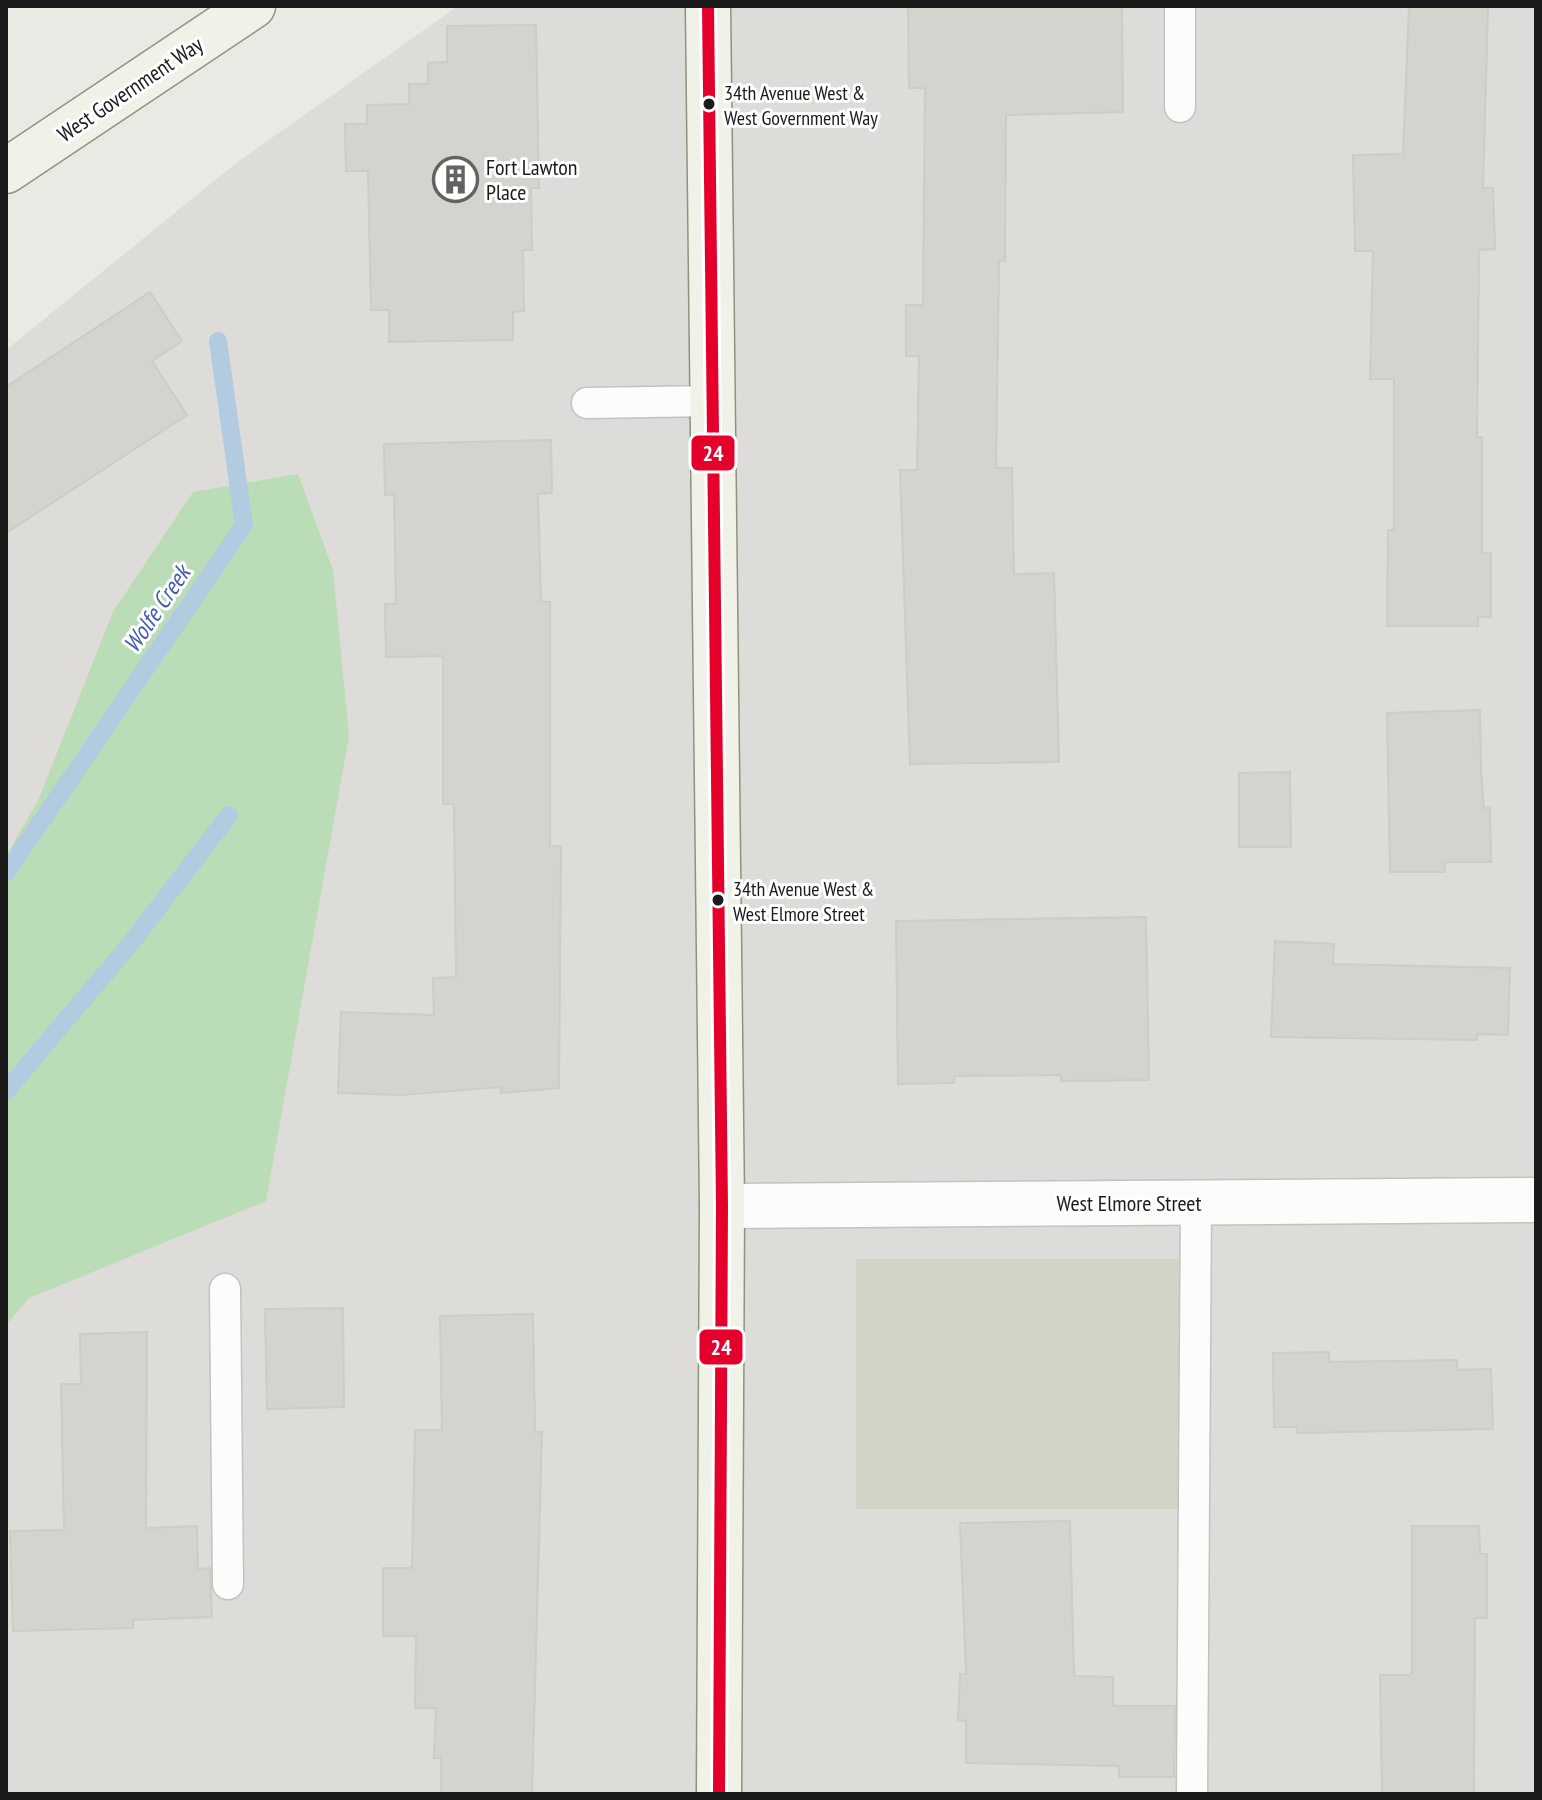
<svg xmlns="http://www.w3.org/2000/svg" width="1542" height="1800" viewBox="0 0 1542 1800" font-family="'PT Sans Narrow',sans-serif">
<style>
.residential{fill:#dddcd9}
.construction{fill:#d1d5c5}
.forest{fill:#badcb6}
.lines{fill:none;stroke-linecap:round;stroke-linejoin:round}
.stream{stroke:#b3cbe0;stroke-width:18}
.building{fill:#d5d3ce;stroke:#cdccc5;stroke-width:2}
.lane-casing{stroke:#c2c2c0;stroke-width:33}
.street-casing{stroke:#c2c2c0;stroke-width:47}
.secondary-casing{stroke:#8c947c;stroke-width:47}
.lane{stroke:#fcfcfb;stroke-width:30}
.street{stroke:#fcfcfb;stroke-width:44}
.secondary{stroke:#f0f2e8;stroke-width:44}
.bus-1-casing{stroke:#fff;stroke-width:18}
.bus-1{stroke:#e4002b;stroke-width:12}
.bus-dot{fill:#1b1b1b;stroke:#fff;stroke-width:3}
.labels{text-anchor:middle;stroke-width:6;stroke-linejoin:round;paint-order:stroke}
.bus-label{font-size:20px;fill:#1b1b1b;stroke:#fff;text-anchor:start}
.street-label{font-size:22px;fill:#1b1b1b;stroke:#fff}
.poi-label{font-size:22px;fill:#1b1b1b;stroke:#fff;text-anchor:start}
.water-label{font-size:24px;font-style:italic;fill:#425cb0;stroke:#fff}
.line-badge{stroke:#fff;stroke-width:3}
.badge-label{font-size:22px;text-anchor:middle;font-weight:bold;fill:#fff}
</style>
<rect width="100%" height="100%" fill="#eaeae4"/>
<path class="residential" d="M458,6H1536V1794H6V350L235,164Z"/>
<rect class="construction" x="856" y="1259" width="323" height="250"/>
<path class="forest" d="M298,474L333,570L349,736L266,1201L29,1298L6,1325V856L38,801L113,612L193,492Z"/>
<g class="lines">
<g class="stream">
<path d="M6,873L244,525L218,341"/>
<path d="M6,1091L131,943L229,815"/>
</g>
</g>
<g class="building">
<path d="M908,6H1122L1123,112L1006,115L1005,261H999L996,468H1012L1014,574L1054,573L1059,762L910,764L900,470H917L919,356H906V305H923L925,88H909Z"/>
<path d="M1409,6H1488L1483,188H1493L1495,249L1479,250L1477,437H1482V553H1491V617H1478V626H1387L1388,530H1394V379H1370L1373,251H1355L1353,155L1403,154Z"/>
<path d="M536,25L539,188H531L532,250H523L524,311L513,312V340L389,342V310H371L368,171H346L345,124H367V105L409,104V84H428V63L447,62V26Z"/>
<path d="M150,292L182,341L152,361L187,415L6,533V387Z"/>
<path d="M551,440L552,493L538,494L541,602H550V846H561L559,1088L501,1093V1087L401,1095L338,1093L341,1012L434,1015L433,978L456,977L454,804H443V656L386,657L385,604H396L394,494L385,495L384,444Z"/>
<path d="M1480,710L1481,771L1484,808H1490L1491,862H1445V872H1390L1387,713Z"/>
<path d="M1290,772L1291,847H1239V773Z"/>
<path d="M1146,917L1149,1080L1061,1081V1075L954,1076V1083L898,1084L896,921Z"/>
<path d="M1275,941L1334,944L1333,964L1510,968L1508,1035L1477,1034V1040L1271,1037Z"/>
<path d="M343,1308L344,1407L267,1409L265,1309Z"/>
<path d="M533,1314L535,1432H542L532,1794H441V1758H434L436,1708H415L416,1636H383V1568H412L415,1430H442L440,1316Z"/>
<path d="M147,1332L146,1528L197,1526L198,1569L210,1568L212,1617L133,1620V1628L13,1631L10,1531L64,1530L61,1384H81L80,1334Z"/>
<path d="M1329,1352V1362L1457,1360V1370L1491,1369L1493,1429L1297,1433V1427H1274L1273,1353Z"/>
<path d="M1070,1521L1074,1676L1113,1677V1706H1175L1174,1777H1119V1766L966,1763V1721L958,1720L960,1674H966L960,1523Z"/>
<path d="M1412,1526H1479L1480,1554H1487V1618H1475L1474,1794H1382L1380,1675H1410L1412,1671Z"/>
</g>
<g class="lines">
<defs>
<g id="lane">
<path d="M1180,6V107"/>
<path d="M587,403L713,401"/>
<path d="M225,1289L228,1584"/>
<path d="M1192,1794L1196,1203"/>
</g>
<path id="street" d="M722,1206L1536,1200"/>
<g id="secondary">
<path d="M708,6L722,1206L719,1794"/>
<path d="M6,171L253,6"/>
</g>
</defs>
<use href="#lane" class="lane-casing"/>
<use href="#street" class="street-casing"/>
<use href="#secondary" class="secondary-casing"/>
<use href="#lane" class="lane"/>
<use href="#street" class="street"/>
<use href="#secondary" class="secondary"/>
<defs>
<path id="bus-1" d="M708,6L722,1206L719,1794"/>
</defs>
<use href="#bus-1" class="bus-1-casing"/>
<use href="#bus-1" class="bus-1"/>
</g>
<defs>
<symbol id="building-ring" viewBox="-11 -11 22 22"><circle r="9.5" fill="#fff" stroke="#636361" stroke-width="1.5"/><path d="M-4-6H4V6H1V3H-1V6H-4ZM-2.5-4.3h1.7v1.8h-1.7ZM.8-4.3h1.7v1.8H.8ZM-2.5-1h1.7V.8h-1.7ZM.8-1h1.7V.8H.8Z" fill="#636361"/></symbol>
</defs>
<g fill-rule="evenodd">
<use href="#building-ring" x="430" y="154" width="51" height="51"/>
</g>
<g class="bus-dot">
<circle cx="709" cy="104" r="7"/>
<circle cx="718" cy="900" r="7"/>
</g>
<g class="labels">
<g class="bus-label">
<text x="724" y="100">34th Avenue West &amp;<tspan x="724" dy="25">West Government Way</tspan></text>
<text x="733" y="896">34th Avenue West &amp;<tspan x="733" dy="25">West Elmore Street</tspan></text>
</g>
<g class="street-label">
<text transform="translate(130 89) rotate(-34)" y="8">West Government Way</text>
<text x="1129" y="1211">West Elmore Street</text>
</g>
<g class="poi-label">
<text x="486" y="175">Fort Lawton<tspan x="486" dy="25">Place</tspan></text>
</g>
<g class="water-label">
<text transform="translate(157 609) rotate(-56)" y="8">Wolfe Creek</text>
</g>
</g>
<g class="line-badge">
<rect x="690" y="434" width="46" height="38" rx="8" fill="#e4002b"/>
<rect x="698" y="1328" width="46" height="38" rx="8" fill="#e4002b"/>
</g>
<g class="badge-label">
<text x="713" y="461">24</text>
<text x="721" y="1355">24</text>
</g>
<rect width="1542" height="1800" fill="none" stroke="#1b1b1b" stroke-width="16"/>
</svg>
